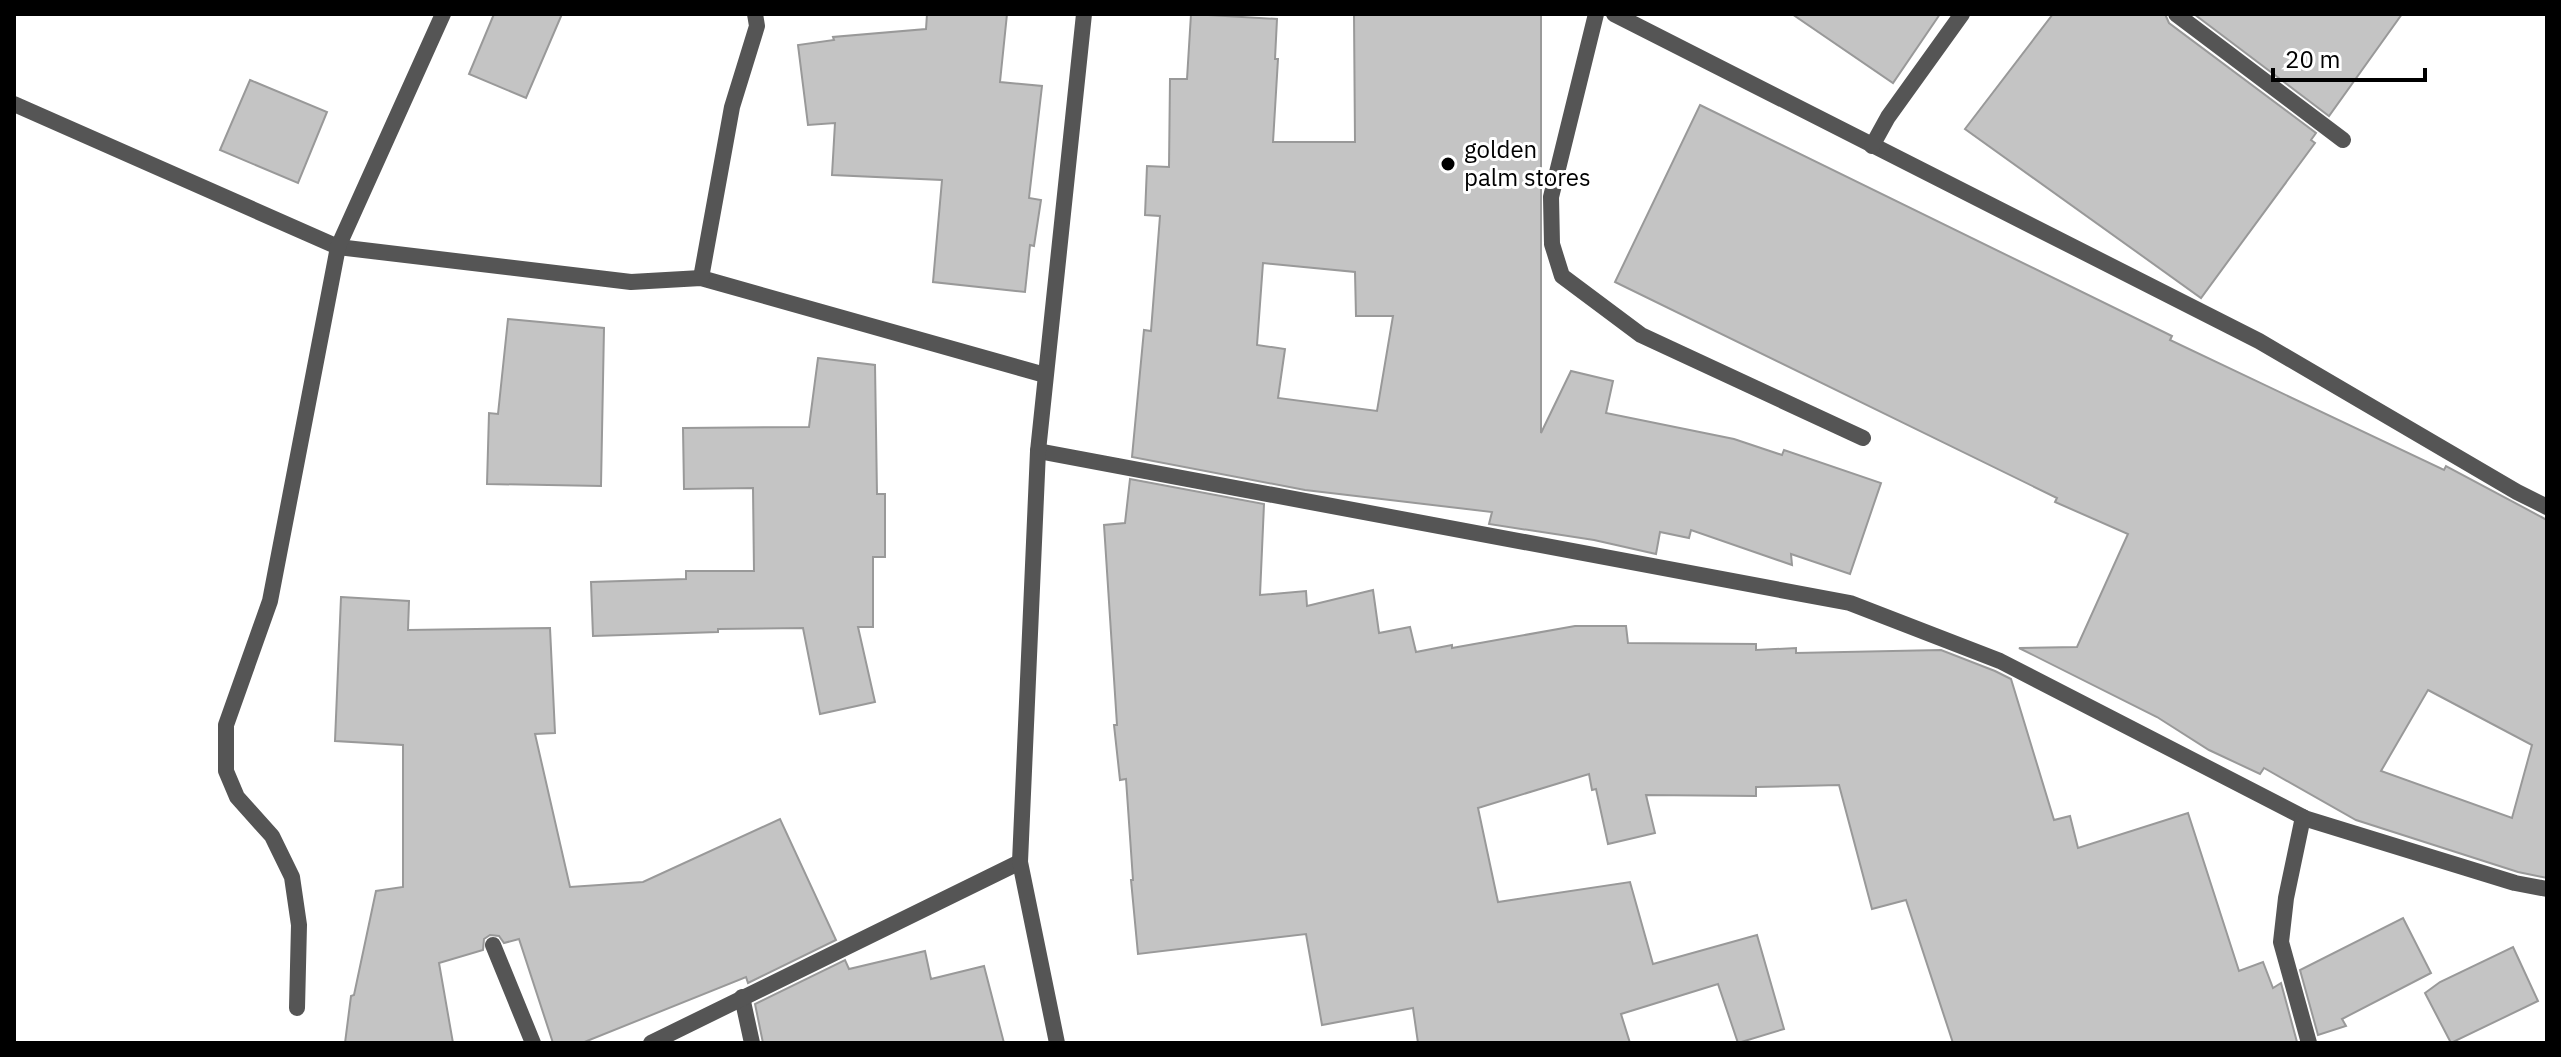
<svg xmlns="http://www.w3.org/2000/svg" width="2561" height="1057" viewBox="0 0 2561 1057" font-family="'IBM Plex Sans',sans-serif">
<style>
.building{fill:#c4c4c4;stroke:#999;stroke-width:2;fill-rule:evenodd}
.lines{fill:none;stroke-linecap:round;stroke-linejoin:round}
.street{stroke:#555;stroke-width:16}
.poi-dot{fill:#000;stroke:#fff;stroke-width:3}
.labels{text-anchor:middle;stroke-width:6;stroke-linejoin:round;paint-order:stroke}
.poi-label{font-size:24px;fill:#000;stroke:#fff;text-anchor:start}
</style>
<rect width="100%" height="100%" fill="#fff"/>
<g class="building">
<path d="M494,14H562L526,98L469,74Z"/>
<path d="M927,14H1007L1000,82L1042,86L1029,198L1041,200L1034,246L1030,245L1025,292L933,282L942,180L832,175L835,123L808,125L798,45L834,40L833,37L926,29Z"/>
<path d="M1191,14L1277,19L1275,59H1278L1273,142H1355L1354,14H1541V433L1571,371L1613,381L1606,413L1734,439L1782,455L1784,450L1881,483L1850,574L1791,554L1792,565L1691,530L1689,538L1660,532L1656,554L1594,540L1489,524L1492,512L1305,490L1132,457L1144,330L1151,331L1160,216L1145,215L1147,166L1169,167L1170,79H1187ZM1263,263L1355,272L1356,316H1393L1377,411L1278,398L1285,349L1257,345Z"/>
<path d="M1792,14H1940L1893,83Z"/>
<path d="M2053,14H2165L2169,23L2316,133L2311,140L2315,143L2201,298L1965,129Z"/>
<path d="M2194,14H2402L2329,116Z"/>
<path d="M250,80L327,112L298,183L220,150Z"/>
<path d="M1700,105L2172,336L2170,340L2444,470L2446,466L2547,520V878L2518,872L2356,820L2264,768L2260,774L2209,750L2157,717L2019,648L2077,647L2128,534L2055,502L2057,498L1615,282ZM2428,690L2532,745L2512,818L2381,771Z"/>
<path d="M508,319L604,328L601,486L487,484L489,413L498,414Z"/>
<path d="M818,358L875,365L877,494H885V557H873V627H858L875,702L820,714L803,628L718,629V632L593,636L591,582L686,579V571H754L753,488L684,489L683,428L809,427Z"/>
<path d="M1130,479L1264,504L1260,595L1306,591L1307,606L1373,590L1379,633L1410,627L1416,652L1452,645V648L1575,626H1626L1628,643L1756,644V650L1796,648V653L1941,650L1995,671L2011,679L2054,820L2070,816L2078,848L2188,813L2239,971L2263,962L2273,988L2281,983L2297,1042L1953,1043L1906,900L1872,909L1839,785L1756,787V796L1646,795L1655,833L1608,844L1596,789L1592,790L1589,774L1478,808L1498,902L1630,882L1653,964L1757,935L1784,1029L1738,1043L1718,984L1621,1014L1630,1043H1418L1413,1008L1322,1025L1306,934L1138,954L1131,880H1133L1126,779L1120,780L1114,725H1117L1104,525L1125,523Z"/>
<path d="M341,597L409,601L408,630L550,628L555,733L535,734L570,887L643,882L780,819L836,940L748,983L746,977L582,1043H553L519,939L504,943L499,936L490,935L484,939L483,950L439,963L453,1043H345L351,996L354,995L376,891L403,887V745L335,741Z"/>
<path d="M2403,918L2431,973L2342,1019L2346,1026L2318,1035L2300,970Z"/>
<path d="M2513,947L2538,1001L2451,1043L2425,993L2440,982Z"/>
<path d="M925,951L931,979L984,966L1004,1043H763L755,1004L845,960L849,969Z"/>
</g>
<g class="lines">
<g class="street">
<path d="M1596,14L1551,197L1552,244L1562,276L1641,335L1863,438"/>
<path d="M1614,14L2259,341L2517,492L2547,507"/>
<path d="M2176,14L2343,140"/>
<path d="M14,104L338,247L631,282L701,278L1045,375"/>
<path d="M1872,146L1888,117L1962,14"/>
<path d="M701,278L732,107L757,26L755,14"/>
<path d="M1038,451L1850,603L2000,661L2307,819L2515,883L2547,889"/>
<path d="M2303,817L2286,898L2281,942L2309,1043"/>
<path d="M493,945L533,1043"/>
<path d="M742,997L752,1043"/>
<path d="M297,1008L299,925L292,877L272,836L237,797L226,771V725L270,601L338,247L443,14"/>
<path d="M651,1043L1020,862"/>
<path d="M1057,1043L1020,862L1038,451L1084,14"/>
</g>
</g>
<circle class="poi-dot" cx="1448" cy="164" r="8"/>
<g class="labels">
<g class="poi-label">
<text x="1464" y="158">golden<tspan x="1464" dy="28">palm stores</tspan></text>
</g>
</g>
<rect width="2561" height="1057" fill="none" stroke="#000000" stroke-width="32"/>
<path d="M2273 68v12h152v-12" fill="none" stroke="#000000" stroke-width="4"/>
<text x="2285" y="68" font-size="24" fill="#000000" stroke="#ffffff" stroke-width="6" paint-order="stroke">20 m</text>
</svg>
